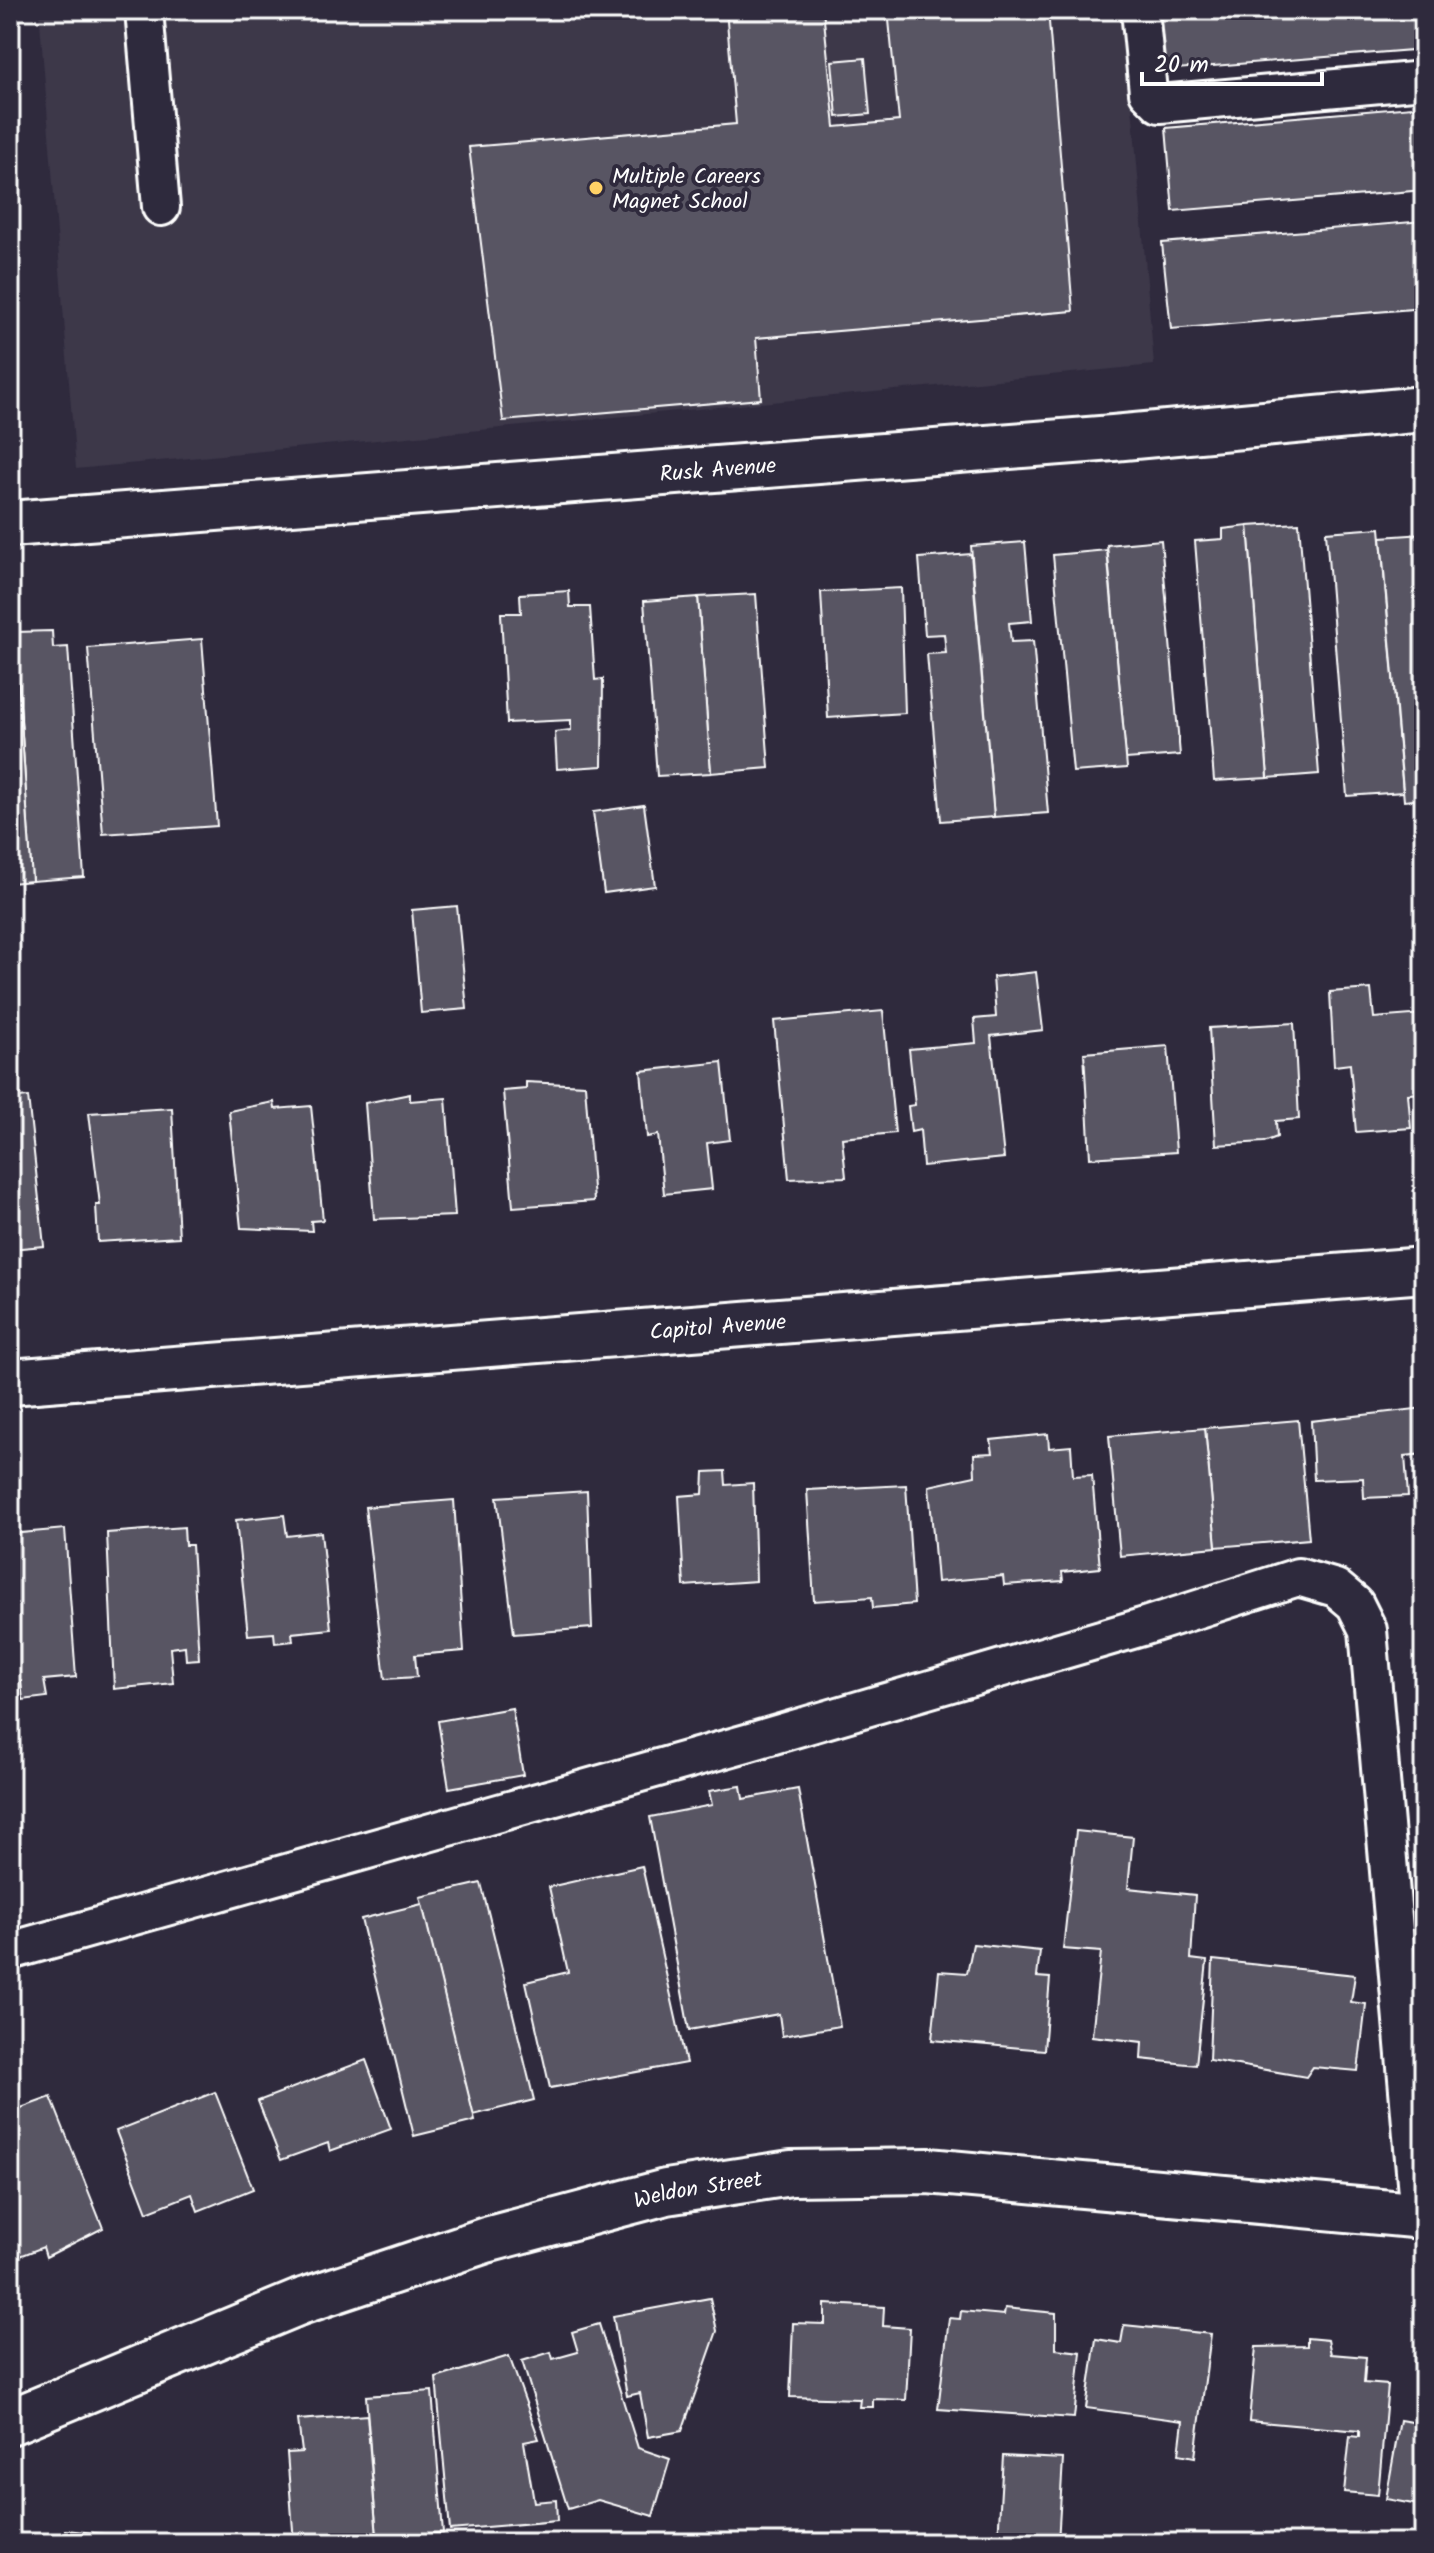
<svg xmlns="http://www.w3.org/2000/svg" width="1434" height="2553" viewBox="0 0 1434 2553" font-family="Kalam,sans-serif">
<style>
.built{fill:#3c3749}
.building{fill:#595564;stroke:#fff;stroke-width:2}
.lines{fill:none;stroke-linecap:round;stroke-linejoin:round}
.service-casing{stroke:#fff;stroke-width:42}
.minor-casing{stroke:#fff;stroke-width:50}
.service{stroke:#2f2a3d;stroke-width:36}
.minor{stroke:#2f2a3d;stroke-width:44}
.poi-dot{fill:#ffd166;stroke:#2f2a3d;stroke-width:3}
.labels{text-anchor:middle;stroke-width:8;stroke-linejoin:round;paint-order:stroke}
.poi-label{font-size:22px;fill:#fff;stroke:#2f2a3d;text-anchor:start}
.street-label{font-size:22px;fill:#fff;stroke:#2f2a3d}
</style>
<rect width="100%" height="100%" fill="#2f2a3d"/>
<filter id="ink" filterUnits="userSpaceOnUse"><feTurbulence type="fractalNoise" baseFrequency=".0125" numOctaves="2"/><feDisplacementMap in="SourceGraphic" scale="16" xChannelSelector="R" yChannelSelector="G"/><feConvolveMatrix kernelMatrix="1 2 1 2 8 2 1 2 1" color-interpolation-filters="sRGB"/></filter>
<g filter="url(#ink)">
<path class="built" d="M39,10H1124L1154,365L76,469Z"/>
<g class="building">
<path d="M726,10H823L835,127L899,121L888,10H1048L1073,311L756,338L761,399L503,421L469,147L736,124Z"/>
<path d="M1158,10H1424V49L1164,70Z"/>
<path d="M865,58L870,114L837,117L832,61Z"/>
<path d="M1424,106V190L1173,211L1166,128Z"/>
<path d="M1424,221V308L1171,329L1162,243Z"/>
<path d="M1299,523L1319,774L1268,778L1248,526Z"/>
<path d="M1248,526L1268,778L1214,781L1195,541L1223,539V529Z"/>
<path d="M1380,528L1403,792L1347,796L1326,532Z"/>
<path d="M1424,534V799L1404,801L1381,537Z"/>
<path d="M1161,540L1180,755L1126,759L1107,545Z"/>
<path d="M1025,542L1032,621L1009,623L1011,642L1033,641L1048,813L994,817L971,546Z"/>
<path d="M1107,550L1127,768L1073,772L1053,555Z"/>
<path d="M971,554L994,817L941,821L927,654L946,653L944,634L925,635L919,558Z"/>
<path d="M901,588L905,713L828,718L821,592Z"/>
<path d="M569,591L570,607H590L595,680L603,679L602,766L557,769L555,732L571,730V720L507,723L501,613H521L520,594Z"/>
<path d="M756,594L769,768L711,773L698,597Z"/>
<path d="M698,597L711,773L657,776L644,601Z"/>
<path d="M52,631L53,648L68,647L84,877L32,881L15,632Z"/>
<path d="M15,632L32,881L10,883V633Z"/>
<path d="M202,639L217,826L103,834L88,648Z"/>
<path d="M644,805L655,886L604,893L593,812Z"/>
<path d="M457,906L467,1009L421,1013L412,910Z"/>
<path d="M1036,972L1043,1030L991,1036L1004,1158L923,1166L920,1130L911,1132L908,1106L915,1105L909,1049L976,1043L974,1019L996,1017L993,977Z"/>
<path d="M1371,989L1374,1018L1424,1014V1093L1408,1094L1411,1128L1356,1132L1350,1064L1334,1066L1330,992Z"/>
<path d="M883,1011L895,1133L842,1138L846,1177L789,1179L774,1021Z"/>
<path d="M1294,1023L1299,1119L1276,1121L1277,1137L1264,1142L1216,1145L1209,1028Z"/>
<path d="M1168,1046L1176,1152L1090,1158L1084,1053Z"/>
<path d="M722,1062L730,1140L707,1143L712,1189L664,1194L658,1135L647,1137L641,1071Z"/>
<path d="M526,1082L585,1085L594,1201L513,1207L503,1091L526,1089Z"/>
<path d="M410,1094V1101L446,1098L455,1216L374,1219L365,1103Z"/>
<path d="M28,1097L44,1246L10,1249V1099Z"/>
<path d="M274,1102L275,1109L311,1106L323,1220L311,1221L312,1231L241,1228L229,1111Z"/>
<path d="M172,1108L179,1237L98,1242L96,1205H100L89,1113Z"/>
<path d="M1424,1408V1454L1405,1456L1408,1496L1364,1498L1363,1478L1314,1480L1311,1421Z"/>
<path d="M1298,1420L1309,1539L1216,1547L1205,1428Z"/>
<path d="M1205,1428L1216,1547L1120,1556L1109,1436Z"/>
<path d="M1048,1434L1049,1448L1071,1446L1073,1476L1092,1475L1100,1568L1062,1572L1063,1581L1004,1585L1003,1576L937,1582L929,1486L975,1476L974,1454L993,1453L991,1440Z"/>
<path d="M725,1471L726,1485L753,1483L756,1581L684,1586L679,1496L703,1494L704,1472Z"/>
<path d="M906,1485L914,1604L873,1608L872,1597L814,1601L807,1490Z"/>
<path d="M587,1491L592,1628L514,1634L497,1497Z"/>
<path d="M454,1500L464,1651L415,1655L417,1677L385,1679L365,1507Z"/>
<path d="M284,1515L287,1536L321,1532L331,1629L292,1633L293,1641L275,1643L274,1633L248,1635L236,1520Z"/>
<path d="M184,1527L185,1545H192L199,1659L186,1660L185,1646L170,1648L173,1683L114,1689L107,1533Z"/>
<path d="M65,1529L76,1677L44,1680L47,1697L23,1700L21,1681L10,1682V1534Z"/>
<path d="M512,1708L523,1775L449,1788L438,1721Z"/>
<path d="M741,1786L743,1799L798,1789L840,2026L782,2036L779,2014L689,2030L650,1817L712,1805L709,1791Z"/>
<path d="M1076,1831L1133,1837L1128,1888L1195,1895L1191,1959L1207,1961L1196,2065L1141,2059L1142,2042L1092,2036L1101,1952L1063,1949Z"/>
<path d="M642,1866L686,2063L550,2088L526,1982L568,1972L549,1887Z"/>
<path d="M481,1883L534,2100L473,2115L420,1897Z"/>
<path d="M422,1904L475,2121L414,2136L361,1919Z"/>
<path d="M1418,1931H1424V1983L1419,1984Z"/>
<path d="M973,1944L1040,1951L1037,1977L1050,1978L1044,2050L932,2040L939,1971L967,1973Z"/>
<path d="M1213,1960L1355,1975L1351,2002L1366,2004L1358,2071L1313,2067L1306,2077L1209,2060Z"/>
<path d="M366,2060L391,2129L330,2151L328,2143L281,2160L258,2101Z"/>
<path d="M215,2092L253,2189L198,2211L192,2194L147,2212L116,2131Z"/>
<path d="M51,2097L103,2228L46,2257L43,2247L10,2260V2112Z"/>
<path d="M710,2298L717,2331L682,2431L648,2437L640,2393L627,2396L613,2316Z"/>
<path d="M825,2304L884,2307L883,2326L910,2328L906,2400L873,2399V2407H859L860,2399L790,2397L793,2323L825,2324Z"/>
<path d="M1005,2308L1056,2313V2349L1081,2352L1074,2418L938,2409L949,2318L960,2319L961,2311L1004,2315Z"/>
<path d="M599,2324L638,2448L670,2459L653,2516L598,2500L568,2509L522,2361L551,2352L553,2359L578,2352L572,2332Z"/>
<path d="M1124,2325L1211,2334L1195,2457L1179,2454L1183,2421L1086,2408L1096,2339L1121,2343Z"/>
<path d="M1307,2338L1328,2340L1331,2354L1366,2357L1364,2383L1388,2385L1378,2495L1344,2492L1350,2436L1359,2437V2431L1249,2421L1256,2347L1307,2346Z"/>
<path d="M509,2356L539,2439L524,2442L534,2502L556,2500L557,2521L450,2530L436,2378Z"/>
<path d="M432,2391L443,2533L377,2538L366,2396Z"/>
<path d="M367,2415L377,2538L294,2543L287,2453L302,2452L298,2420Z"/>
<path d="M1400,2420L1424,2424V2506L1386,2499Z"/>
<path d="M1003,2456L1063,2459L1058,2543L998,2540Z"/>
<path d="M66,2530L162,2540L161,2543H65Z"/>
<path d="M1080,2535L1127,2543H1079Z"/>
</g>
<g class="lines">
<defs>
<g id="service">
<path d="M144,10L161,207"/>
<path d="M1140,10L1148,92L1160,104L1424,80"/>
<path d="M10,1951L750,1742L1142,1627L1298,1577L1336,1588L1355,1604L1368,1630L1419,2216"/>
</g>
<g id="minor">
<path id="s1" d="M10,524L1113,438L1424,409"/>
<path id="s2" d="M10,1382L1424,1270"/>
<path id="s3" d="M10,2422L300,2302L486,2240L666,2192L791,2173L928,2171L1424,2216"/>
</g>
</defs>
<use href="#service" class="service-casing"/>
<use href="#minor" class="minor-casing"/>
<use href="#service" class="service"/>
<use href="#minor" class="minor"/>
</g>
</g>
<circle class="poi-dot" cx="596" cy="188" r="8"/>
<g class="labels">
<g class="poi-label">
<text x="612" y="183">Multiple Careers<tspan x="612" dy="25">Magnet School</tspan></text>
</g>
<g class="street-label">
<text dy="8" stroke="none"><textPath href="#s1" startOffset="710">Rusk Avenue</textPath></text>
<text dy="8" stroke="none"><textPath href="#s2" startOffset="710">Capitol Avenue</textPath></text>
<text dy="8" stroke="none"><textPath href="#s3" startOffset="728">Weldon Street</textPath></text>
</g>
</g>
<rect width="1434" height="2553" fill="none" stroke="#2f2a3d" stroke-width="40"/>
<rect x="20" y="20" width="1394" height="2513" fill="none" stroke="#fff" stroke-width="3" filter="url(#ink)"/>
<path d="M1142 72v12h180v-12" fill="none" stroke="#ffffff" stroke-width="4"/>
<text x="1154" y="72" font-size="24" fill="#ffffff" stroke="#2f2a3d" stroke-width="6" paint-order="stroke">20 m</text>
</svg>
